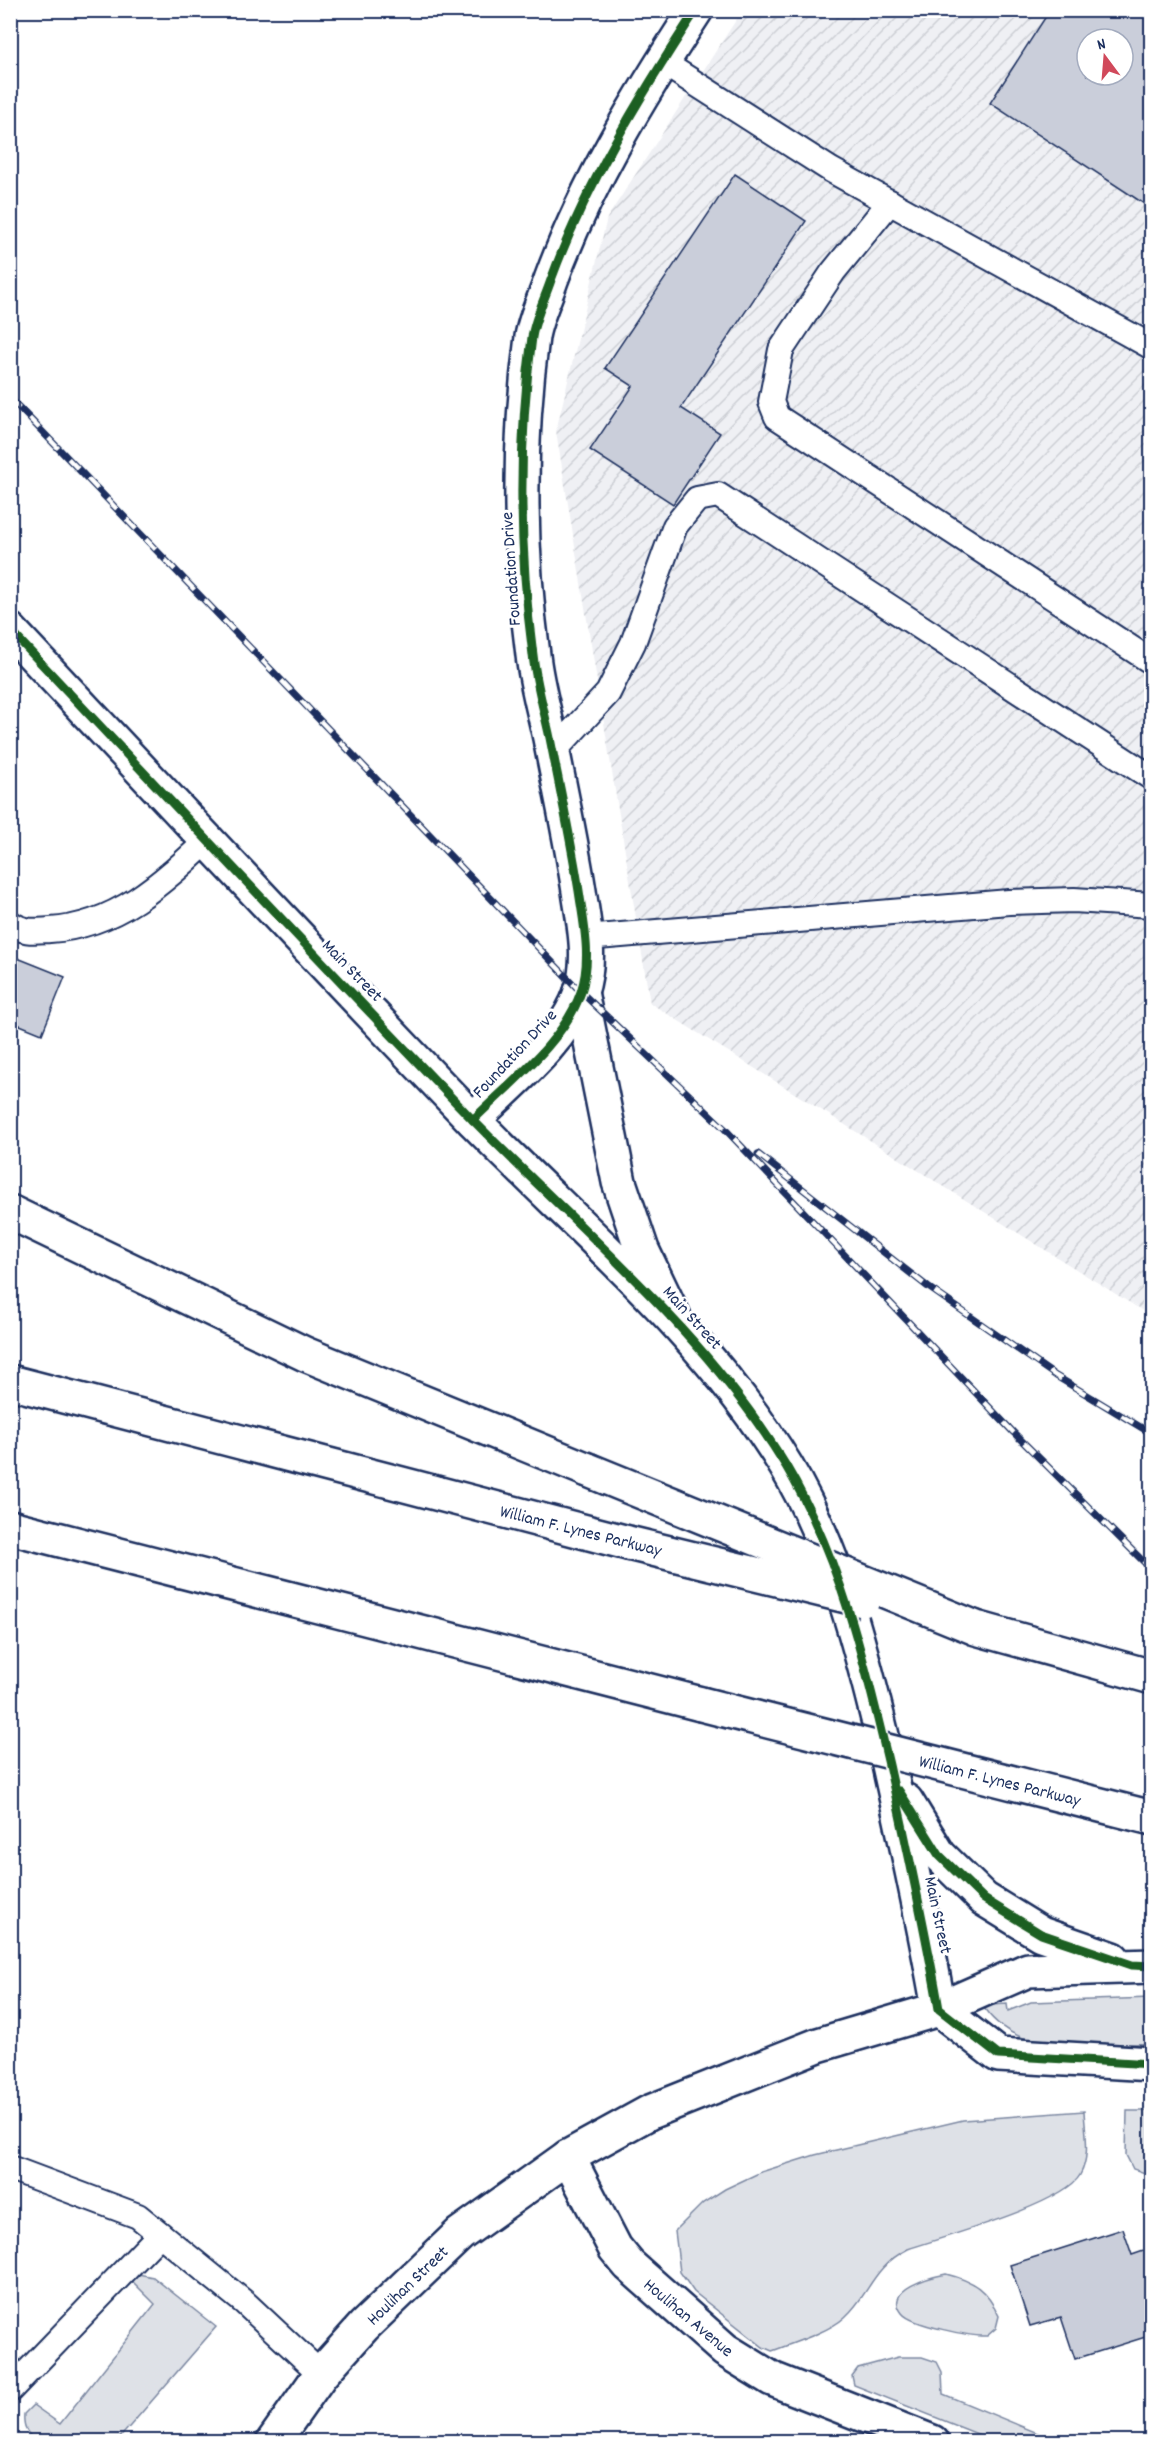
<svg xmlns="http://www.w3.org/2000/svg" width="1162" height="2452" viewBox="0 0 1162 2452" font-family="Dekko,sans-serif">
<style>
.industrial{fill:url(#industrial-furrows);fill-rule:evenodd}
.grass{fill:#dee1e7;stroke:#7c88a2;stroke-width:1.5}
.building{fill:#caceda;stroke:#1b2f5e;stroke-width:1.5;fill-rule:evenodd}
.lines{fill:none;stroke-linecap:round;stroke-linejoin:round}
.service-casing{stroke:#1b2f5e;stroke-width:28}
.minor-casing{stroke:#1b2f5e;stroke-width:38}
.primary-casing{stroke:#1b2f5e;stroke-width:38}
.motorway-casing{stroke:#1b2f5e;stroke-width:38}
.service{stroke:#fff;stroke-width:24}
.minor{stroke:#fff;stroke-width:33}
.primary{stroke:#fff;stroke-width:33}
.motorway{stroke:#fff;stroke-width:33}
.rail-casing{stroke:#1b2f5e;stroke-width:7}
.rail{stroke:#fff;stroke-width:4.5;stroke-dasharray:14;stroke-linecap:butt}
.motorway-bridge-casing{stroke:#1b2f5e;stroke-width:38;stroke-linecap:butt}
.motorway-bridge{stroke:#fff;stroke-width:33}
.cycleway-casing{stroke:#fff;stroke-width:13}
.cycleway{stroke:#1b5e20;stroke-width:9}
.labels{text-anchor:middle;stroke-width:6;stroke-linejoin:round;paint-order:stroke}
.street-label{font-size:18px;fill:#1b2f5e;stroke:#fff}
</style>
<defs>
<pattern id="industrial-furrows" width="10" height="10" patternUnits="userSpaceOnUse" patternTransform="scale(1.5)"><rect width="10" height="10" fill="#eff0f4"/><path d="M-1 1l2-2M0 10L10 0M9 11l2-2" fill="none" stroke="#ccced4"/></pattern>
</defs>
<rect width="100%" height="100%" fill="#fff"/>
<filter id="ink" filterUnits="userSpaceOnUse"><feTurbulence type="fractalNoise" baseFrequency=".0167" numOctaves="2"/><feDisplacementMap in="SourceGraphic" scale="12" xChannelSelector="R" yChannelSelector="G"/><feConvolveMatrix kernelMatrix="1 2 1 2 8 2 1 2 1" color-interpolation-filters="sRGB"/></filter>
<g filter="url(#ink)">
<path class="industrial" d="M742,11H1151V1316L650,1003L556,431L607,218ZM1087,39H1123V75H1087Z"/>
<g class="grass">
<path d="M1151,1998V2044C1095,2041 1022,2062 984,2008L991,2005L1007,2004L1008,2011L1031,2002Z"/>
<path d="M1084,2111C1085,2133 1091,2155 1080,2175C1064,2204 943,2237 908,2249C871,2268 871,2293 845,2317C829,2332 793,2343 772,2351L763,2347L694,2292L680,2272L675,2231L703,2203L725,2189L761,2172L815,2155L963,2120Z"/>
<path d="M1127,2111H1151V2175L1133,2169L1126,2155Z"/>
<path d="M138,2274L153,2277L216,2327L117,2441H37C26,2433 23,2428 24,2414L33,2405L60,2424L155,2304L131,2280Z"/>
<path d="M946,2274C974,2281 987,2290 999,2316L996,2328L987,2336C972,2337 911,2325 902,2313C883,2289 931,2277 946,2274Z"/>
<path d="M898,2357H922L937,2362L942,2372L943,2394L1057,2441H995L854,2385L852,2376L858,2368Z"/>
</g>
<g class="building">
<path d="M1050,10H1152V209L990,103ZM1087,39H1123V75H1087Z"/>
<path d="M735,174L806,221L681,408L720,433L673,504L590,450L633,386L605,368Z"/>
<path d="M10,955L65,977L42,1034L10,1021Z"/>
<path d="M1123,2229L1132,2255L1152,2248V2296L1148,2297L1152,2309V2335L1075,2359L1061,2317L1030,2326L1010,2265Z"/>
</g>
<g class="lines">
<defs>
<g id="service">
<path d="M662,62L831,170L1152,347"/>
<path d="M890,202L833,272L781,350L771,402L777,417L1152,662"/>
<path d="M553,752L608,693L633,643L675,526L697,499L718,495L1152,778"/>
<path d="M10,923C25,933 33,931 50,930C116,926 161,884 207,841"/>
<path d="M586,938L1009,902L1074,900L1152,905"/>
<path d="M10,2168L138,2216L245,2303L321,2374"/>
<path d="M10,2390L160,2234"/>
</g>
<g id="minor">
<path d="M581,992L619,1182L642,1250L674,1317"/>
<path d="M473,1120C510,1083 564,1042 581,992C592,959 584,925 579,891C571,840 560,789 550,738C544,710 536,683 533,655C519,550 518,442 532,337C535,318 545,298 551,280C586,184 640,96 696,10"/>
<path d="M568,2157L615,2248L629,2265L725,2350L772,2379L932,2442"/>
</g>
<g id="primary">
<path d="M10,630C163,793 315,956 470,1117C580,1230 704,1330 786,1466C840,1557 865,1663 889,1765C907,1846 925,1927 939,2009L998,2055L1152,2064"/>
<path d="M906,1801L939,1855L984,1899L1041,1934L1113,1959"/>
<path d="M273,2442L321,2374L364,2326L460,2234L568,2157L650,2112L818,2045L939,2009L1028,1970L1152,1966"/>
</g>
<g id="motorway">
<path d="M10,1212L305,1354L588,1470"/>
<path d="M10,1382L628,1543"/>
<path d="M10,1527L701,1704"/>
<path d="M976,1628L1152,1677"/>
</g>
</defs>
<use href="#service" class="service-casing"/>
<use href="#minor" class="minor-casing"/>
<use href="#primary" class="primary-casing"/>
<use href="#motorway" class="motorway-casing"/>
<use href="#service" class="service"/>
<use href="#minor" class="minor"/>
<use href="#primary" class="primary"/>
<use href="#motorway" class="motorway"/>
<defs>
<g id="rail">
<path d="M10,398L581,992L724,1128L1013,1432L1152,1570"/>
<path d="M758,1154L928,1287L1056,1376L1152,1434"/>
</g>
</defs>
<use href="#rail" class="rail-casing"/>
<use href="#rail" class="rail"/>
<defs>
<g id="motorway-bridge">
<path d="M588,1470L976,1628"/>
<path d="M628,1543L863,1600"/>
<path d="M701,1704L1152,1818"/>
</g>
</defs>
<use href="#motorway-bridge" class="motorway-bridge-casing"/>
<use href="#motorway-bridge" class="motorway-bridge"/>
<defs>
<g id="cycleway">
<path d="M10,630C163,793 315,956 470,1117C580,1230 704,1330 786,1466C840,1557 865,1663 889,1765C907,1846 925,1927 939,2009L998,2055L1152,2064"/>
<path d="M473,1120C510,1083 564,1042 581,992C592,959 584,925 579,891C571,840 560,789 550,738C544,710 536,683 533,655C519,550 518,442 532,337C535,318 545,298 551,280C586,184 640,96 696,10"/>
<path d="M899,1791L939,1855L984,1899L1041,1934L1132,1965L1152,1966"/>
</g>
</defs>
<use href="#cycleway" class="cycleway-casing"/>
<use href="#cycleway" class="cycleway"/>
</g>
</g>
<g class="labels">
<g class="street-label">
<text transform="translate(510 569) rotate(-94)" y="6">Foundation Drive</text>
<text transform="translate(353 970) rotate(46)" y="6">Main Street</text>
<text transform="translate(514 1053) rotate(-47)" y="6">Foundation Drive</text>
<text transform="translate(693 1317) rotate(48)" y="6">Main Street</text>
<text transform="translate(581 1530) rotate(14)" y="6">William F. Lynes Parkway</text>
<text transform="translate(1000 1780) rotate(14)" y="6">William F. Lynes Parkway</text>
<text transform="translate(939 1915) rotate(78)" y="6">Main Street</text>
<text transform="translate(407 2285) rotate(-44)" y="6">Houlihan Street</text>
<text transform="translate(689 2317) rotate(40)" y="6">Houlihan Avenue</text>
</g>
</g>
<rect width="1162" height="2452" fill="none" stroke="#fff" stroke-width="36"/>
<rect x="18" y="18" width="1126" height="2416" fill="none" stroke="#1b2f5e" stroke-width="2" filter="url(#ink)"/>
<g transform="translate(1105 57) rotate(344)"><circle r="28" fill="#ffffff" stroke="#a4acbf" stroke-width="1.5"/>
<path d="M0-4.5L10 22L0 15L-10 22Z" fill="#d1495b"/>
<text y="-9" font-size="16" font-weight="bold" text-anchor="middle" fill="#1b2f5e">N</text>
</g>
</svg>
